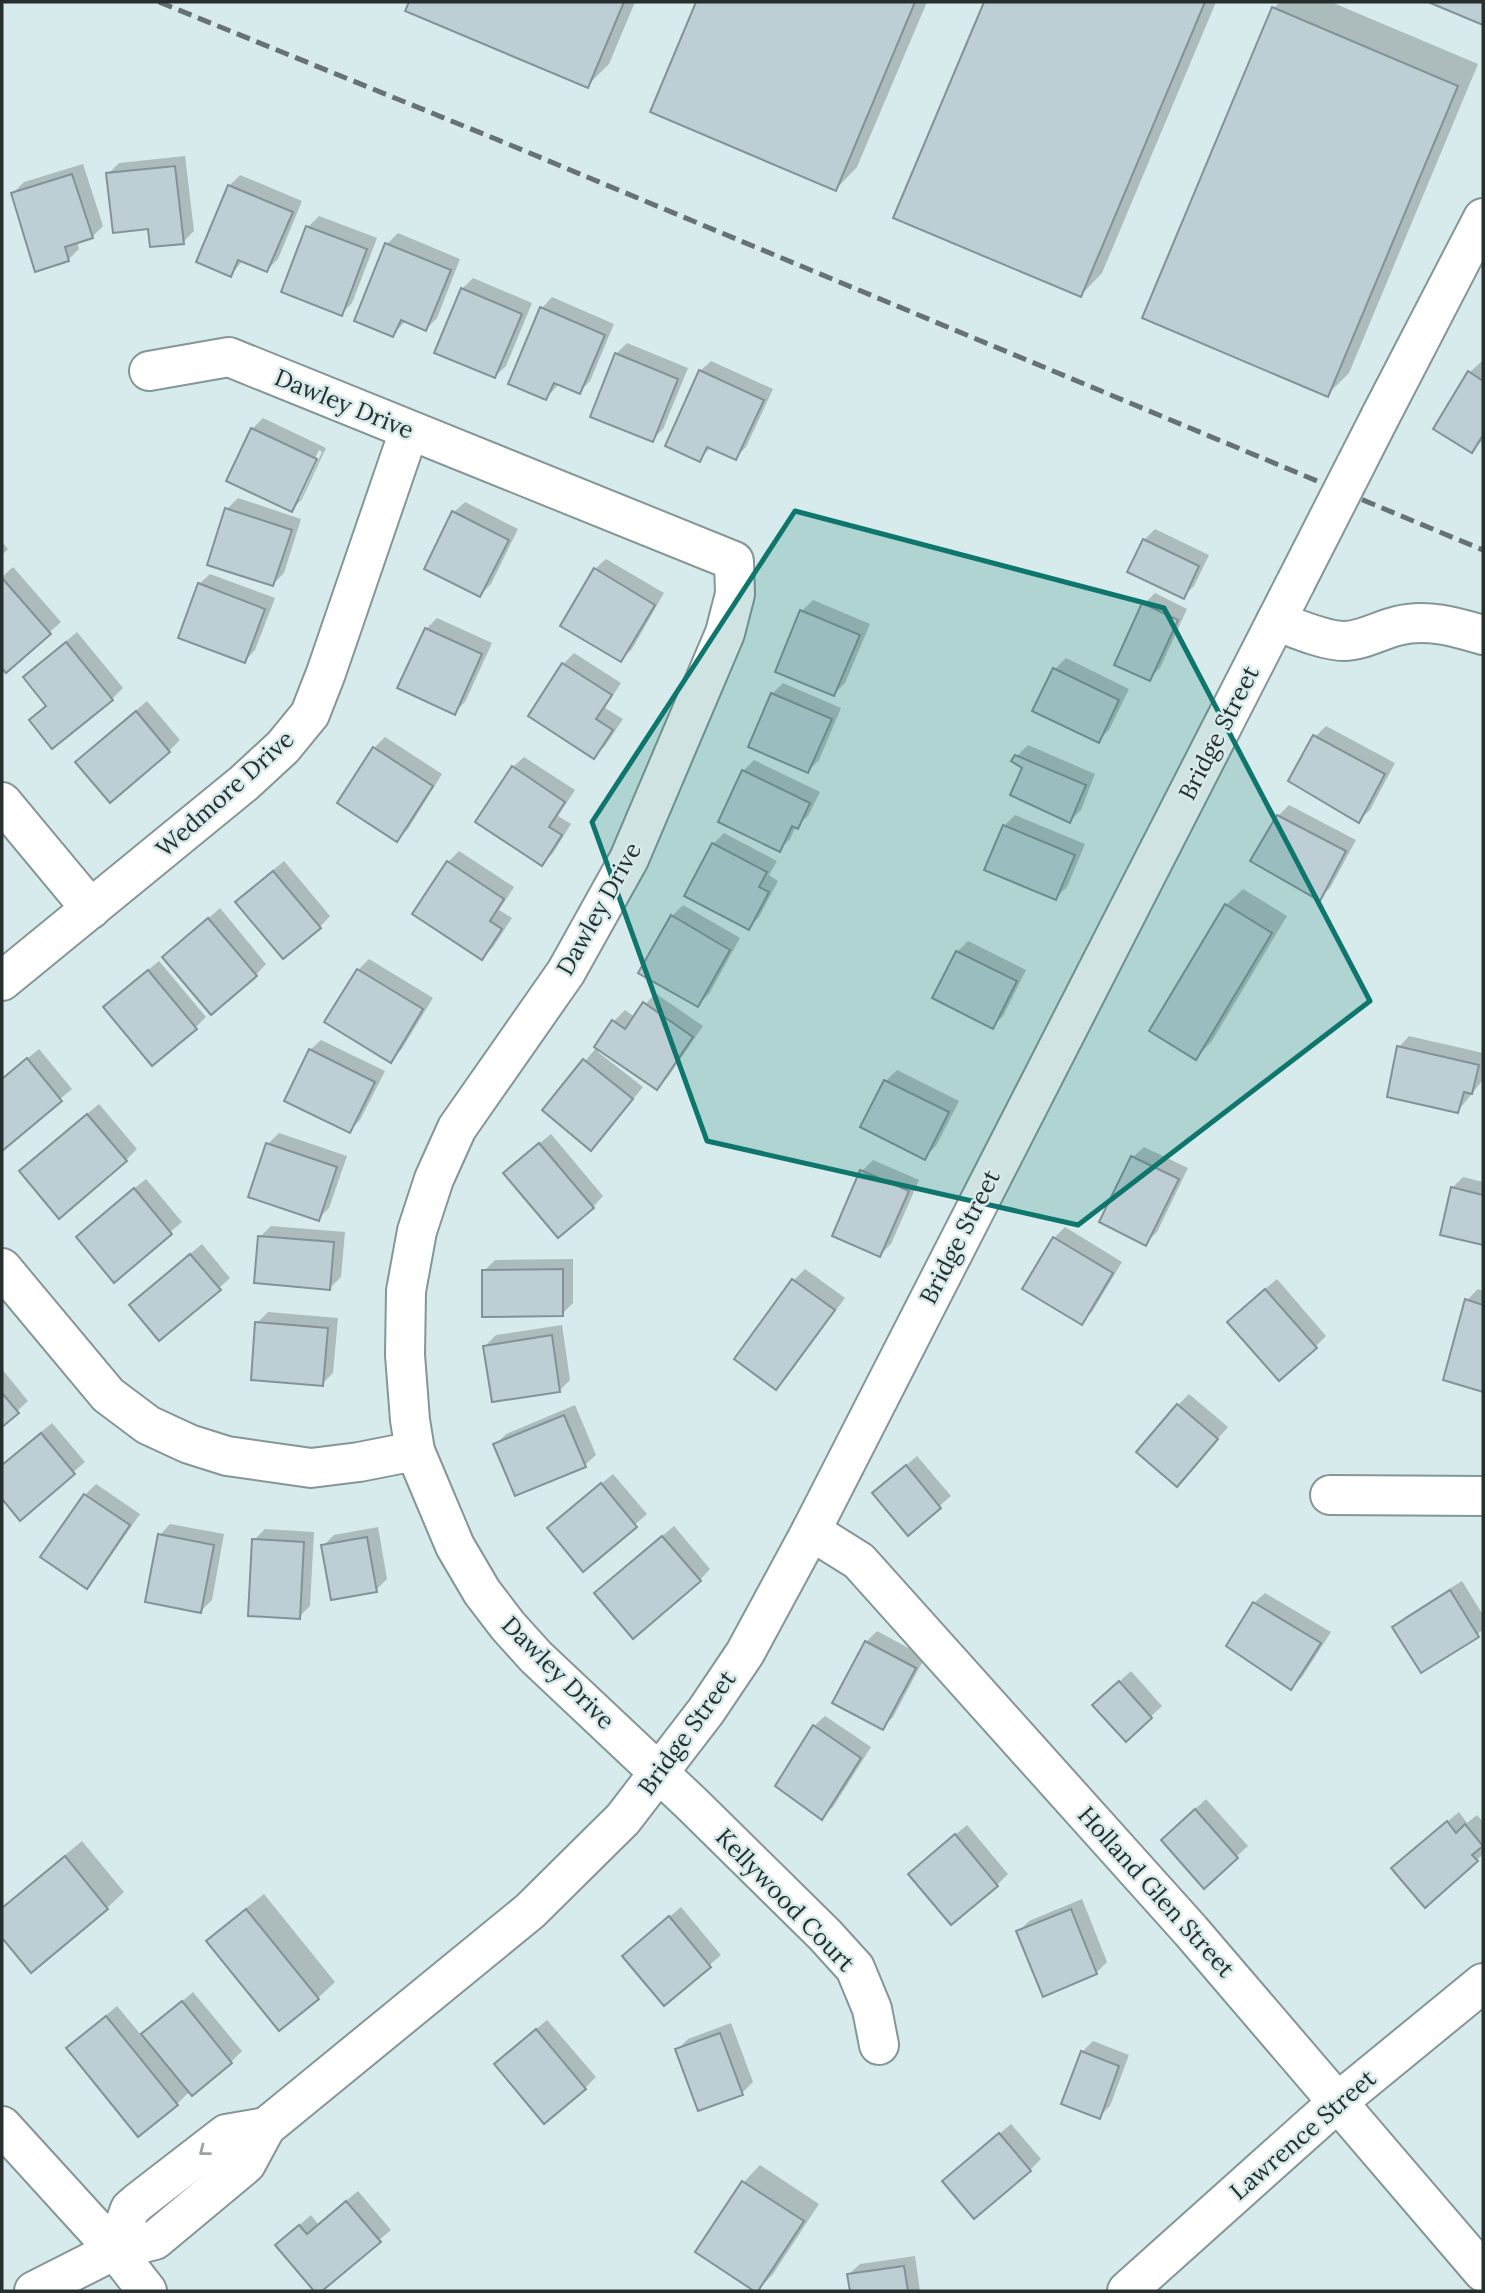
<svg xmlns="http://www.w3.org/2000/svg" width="1485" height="2293" viewBox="0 0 1485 2293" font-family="Lora,serif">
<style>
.shadow{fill:#0003;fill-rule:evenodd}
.building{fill:#bdcfd4;stroke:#829298;stroke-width:2}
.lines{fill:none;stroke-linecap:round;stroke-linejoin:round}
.minor-casing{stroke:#849697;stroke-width:42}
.major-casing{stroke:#849697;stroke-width:42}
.minor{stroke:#fff;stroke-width:38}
.major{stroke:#fff;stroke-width:38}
.rail{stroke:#667273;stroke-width:5;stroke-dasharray:14 7;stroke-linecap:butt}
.minor-bridge-casing{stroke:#849697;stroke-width:42;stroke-linecap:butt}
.minor-bridge{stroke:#fff;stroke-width:38}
.oneway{stroke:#9da1a1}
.marked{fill:#0f766e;fill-opacity:0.2;stroke:#0f766e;stroke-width:5;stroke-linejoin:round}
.labels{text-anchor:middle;stroke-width:5;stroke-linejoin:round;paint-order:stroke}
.street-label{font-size:24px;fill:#262e2e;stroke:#d7ebec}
</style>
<rect width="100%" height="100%" fill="#d7ebec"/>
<g class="shadow">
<path d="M411,2H635L609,64L587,86L408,10Z"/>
<path d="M698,2H927L857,167L836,189L652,111Z"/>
<path d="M986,2H1216L1102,273L1081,295L895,217Z"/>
<path d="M1280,2H1331L1478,64L1349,373L1327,395L1274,8Z"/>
<path d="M185,156L194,231L183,242L149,227L108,174L119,163Z"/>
<path d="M83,164L103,226L92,237L77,241L79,249L68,260L13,193L24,182Z"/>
<path d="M240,175L302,201L278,259L267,270L243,260L231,275L229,186Z"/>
<path d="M319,216L377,238L352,303L341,314L308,227Z"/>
<path d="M398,233L460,259L437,318L426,329L406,320L393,335L387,244Z"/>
<path d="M473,278L532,303L506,366L495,376L462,289Z"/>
<path d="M552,297L614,324L590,381L579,392L559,384L546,398L542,308Z"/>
<path d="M627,343L688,368L663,429L652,440L616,354Z"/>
<path d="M711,361L773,389L746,447L735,458L711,447L699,460L700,371Z"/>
<path d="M1481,362L1483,363V440L1472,451L1470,372Z"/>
<path d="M263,418L326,448L302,499L292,510L252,429ZM319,450L322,452L300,499H296Z"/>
<path d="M238,498L301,519L284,573L273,584L227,509Z"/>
<path d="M465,502L518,529L491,584L480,595L454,512Z"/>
<path d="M1155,529L1209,555L1194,586L1183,597L1144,540Z"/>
<path d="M2,542L8,549L2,555Z"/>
<path d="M606,559L664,593L632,649L621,660L595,569Z"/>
<path d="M13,567L61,622L6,671L2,665V577Z"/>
<path d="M210,574L275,598L255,650L245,661L199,584Z"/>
<path d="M1155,593L1187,609L1160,668L1149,679L1144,604Z"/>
<path d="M813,600L870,624L845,683L834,694L802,611Z"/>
<path d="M437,618L492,643L465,702L454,713L426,629Z"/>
<path d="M77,632L123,688L112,699L48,705L25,677Z"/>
<path d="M574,653L621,683L605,708L623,719L605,746L594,756L530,715L563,664Z"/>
<path d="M1066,658L1129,689L1109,730L1098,741L1055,669Z"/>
<path d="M783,683L841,708L819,760L808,771L772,694Z"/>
<path d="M147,701L180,740L169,751H88Z"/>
<path d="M1326,726L1395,763L1370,810L1359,820L1315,737Z"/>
<path d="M385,737L442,774L408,829L397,840L374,748Z"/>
<path d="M1028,745L1095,774L1081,810L1070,821L1017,756Z"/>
<path d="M524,757L575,790L558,816L571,824L553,853L542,864L513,767Z"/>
<path d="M754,760L820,792L808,816L796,826L790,839L779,850L743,771Z"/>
<path d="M1289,805L1356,840L1330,888L1319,898L1278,816Z"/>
<path d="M1015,815L1085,844L1067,887L1056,898L1004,826Z"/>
<path d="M724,833L777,861L769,875L778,881L759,917L748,928L713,844Z"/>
<path d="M459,851L514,887L499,910L512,918L493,947L482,958L448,862Z"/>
<path d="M284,861L330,916L320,927L248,891Z"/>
<path d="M1243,889L1287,916L1212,1041L1196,1058L1226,905Z"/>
<path d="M683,905L740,938L709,994L698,1005L672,916Z"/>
<path d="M220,908L266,964L256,975L164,957Z"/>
<path d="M968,941L1026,970L1003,1016L992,1027L957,952Z"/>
<path d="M369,959L433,998L401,1050L390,1061L358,970Z"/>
<path d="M159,961L206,1017L196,1027L116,996Z"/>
<path d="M655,993L703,1026L668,1077L657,1088L600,1049L598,1052L643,1087L602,1137L544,1110L597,1047L614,1021L625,1010L635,1017Z"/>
<path d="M1409,1036L1483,1053L1482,1081L1458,1111L1399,1047Z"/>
<path d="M321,1040L385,1071L360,1120L349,1131L310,1050Z"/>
<path d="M39,1049L72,1089L2,1148V1079Z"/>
<path d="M897,1070L959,1101L936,1146L925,1157L863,1126L886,1081Z"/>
<path d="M99,1104L137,1149L126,1160H32Z"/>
<path d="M279,1133L347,1156L329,1208L318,1219L251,1196L268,1144Z"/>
<path d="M551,1134L603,1196L593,1207L516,1163Z"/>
<path d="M1144,1147L1188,1168L1157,1232L1146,1243L1133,1157Z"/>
<path d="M873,1160L919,1180L891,1244L880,1255L834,1235L862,1171Z"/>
<path d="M1463,1177L1483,1182V1243L1442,1233L1452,1188Z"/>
<path d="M146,1179L182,1222L114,1280L89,1226Z"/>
<path d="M271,1226L345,1232L341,1277L330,1288L260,1237Z"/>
<path d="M1065,1227L1122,1262L1092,1312L1081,1323L1054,1238Z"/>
<path d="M202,1244L230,1278L219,1288L142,1294Z"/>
<path d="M573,1259V1303L562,1314L484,1271L495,1260Z"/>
<path d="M805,1269L845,1298L787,1377L776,1388L737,1358L794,1280Z"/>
<path d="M1277,1279L1326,1336L1315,1347L1240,1311Z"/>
<path d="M1478,1289L1483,1291V1390L1445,1379L1467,1300Z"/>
<path d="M268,1312L338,1318L333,1373L322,1384L257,1323Z"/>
<path d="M562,1325L570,1380L559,1391L485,1346L496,1335Z"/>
<path d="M2,1369L28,1401L2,1425Z"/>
<path d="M1189,1394L1228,1427L1187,1474L1178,1405Z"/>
<path d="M575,1405L596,1455L585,1465L495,1445L506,1434Z"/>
<path d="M52,1423L85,1462L20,1518L2,1496V1465Z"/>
<path d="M917,1456L951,1496L908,1533L886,1483Z"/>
<path d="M613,1474L647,1514L584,1569L560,1518Z"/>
<path d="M96,1484L140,1514L97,1576L86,1586L43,1557L85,1495Z"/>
<path d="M170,1524L224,1534L212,1600L201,1611L160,1535Z"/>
<path d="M674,1526L710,1569L700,1580L608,1582Z"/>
<path d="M378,1527L387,1579L376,1590L323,1546L334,1535Z"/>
<path d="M265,1529L314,1532L310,1606L299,1617L254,1540Z"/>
<path d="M1462,1581L1483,1615V1630L1422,1671L1394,1627L1405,1617Z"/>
<path d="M1265,1593L1331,1632L1302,1677L1291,1688L1254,1603Z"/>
<path d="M877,1631L925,1657L893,1717L882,1728L866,1642Z"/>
<path d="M1131,1671L1162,1706L1126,1740L1106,1694Z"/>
<path d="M825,1716L871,1747L833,1807L822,1817L814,1726Z"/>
<path d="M1206,1799L1248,1846L1204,1886L1174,1829Z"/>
<path d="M1459,1812L1467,1823L1477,1815L1483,1822V1854L1477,1860L1405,1857Z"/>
<path d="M967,1825L1008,1874L997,1885L921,1863Z"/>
<path d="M82,1841L124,1892L107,1908L31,1971L2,1936V1908Z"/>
<path d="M264,1894L335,1982L318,1998L209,1941L225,1925Z"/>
<path d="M1082,1899L1107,1962L1096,1973L1018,1932L1029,1921Z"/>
<path d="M681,1907L721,1955L665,2004L624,1956Z"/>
<path d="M193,1992L242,2051L231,2062L190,2091L177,2104L68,2048L117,2006L142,2036Z"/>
<path d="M547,2020L596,2077L585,2088L507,2054Z"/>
<path d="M731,2023L753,2082L742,2093L677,2050L688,2039Z"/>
<path d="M1093,2041L1129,2055L1110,2106L1099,2117L1082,2052Z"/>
<path d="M1011,2124L1041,2159L1030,2170L955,2171Z"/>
<path d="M760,2165L819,2204L773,2274L757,2291L697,2251L744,2182Z"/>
<path d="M358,2191L391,2230L319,2291H316L277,2245L311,2215L318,2224Z"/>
<path d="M915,2256L920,2291H851L849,2274L860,2264Z"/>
</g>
<g class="building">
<path d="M409,2H624L588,88L405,11Z"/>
<path d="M696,2H915L836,191L650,112Z"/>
<path d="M984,2H1205L1081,297L893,218Z"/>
<path d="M1428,2H1483V25Z"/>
<path d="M1272,7L1458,86L1328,397L1142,318Z"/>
<path d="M175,166L184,244L150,247L148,229L113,233L106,173Z"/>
<path d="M72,174L93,238L65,247L69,261L35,272L11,193Z"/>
<path d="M228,185L293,212L267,272L238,260L231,277L196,262Z"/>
<path d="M306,226L367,249L342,316L281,292Z"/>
<path d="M385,243L451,270L426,331L401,320L393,337L354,321Z"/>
<path d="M461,288L522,314L495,378L434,353Z"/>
<path d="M540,307L605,335L580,394L554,383L546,400L508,384Z"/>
<path d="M615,353L678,379L653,442L590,417Z"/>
<path d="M699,370L764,400L736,460L707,447L700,462L665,446Z"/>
<path d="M1468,371L1483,381V435L1472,453L1433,429Z"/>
<path d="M251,428L317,459L292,512L226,481Z"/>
<path d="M225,508L292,530L273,586L207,565Z"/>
<path d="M452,511L509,540L480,597L424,569Z"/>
<path d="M1143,539L1199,566L1184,599L1127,572Z"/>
<path d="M594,568L655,605L621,662L560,626Z"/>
<path d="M2,578L51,634L6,673L2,668Z"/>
<path d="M198,583L265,609L245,663L178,638Z"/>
<path d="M1142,603L1178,620L1150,681L1114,665Z"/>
<path d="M800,610L860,635L834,696L775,672Z"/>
<path d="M425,628L482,654L455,715L397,688Z"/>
<path d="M66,642L113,700L52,749L29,720L46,706L23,677Z"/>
<path d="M562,663L612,695L596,719L613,730L594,759L528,716Z"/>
<path d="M1053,668L1119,700L1099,743L1032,711Z"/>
<path d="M771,693L832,719L808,773L748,747Z"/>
<path d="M136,711L170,752L110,803L75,762Z"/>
<path d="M1313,735L1385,774L1359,823L1288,781Z"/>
<path d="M373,747L433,786L397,842L337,803Z"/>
<path d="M1015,755L1086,785L1070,823L1010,795L1022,768L1011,761Z"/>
<path d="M512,766L565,802L549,827L562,835L542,866L475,822Z"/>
<path d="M742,770L810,803L798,829L792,826L780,852L718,822Z"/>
<path d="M1277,815L1346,851L1320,901L1250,861Z"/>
<path d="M1003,825L1075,855L1056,900L984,870Z"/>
<path d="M712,843L767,872L759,887L769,892L749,930L684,896Z"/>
<path d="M447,861L504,899L490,921L502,929L482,960L412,914Z"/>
<path d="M273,871L321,928L283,959L235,902Z"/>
<path d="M1225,904L1272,933L1196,1060L1149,1031Z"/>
<path d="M671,915L730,950L698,1007L638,973Z"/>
<path d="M208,918L257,976L211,1015L162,957Z"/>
<path d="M956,951L1017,981L993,1029L932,998Z"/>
<path d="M357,969L423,1009L391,1063L324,1022Z"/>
<path d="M148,970L197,1029L152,1066L103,1007Z"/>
<path d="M643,1002L693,1037L657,1090L594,1047L612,1020L625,1029Z"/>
<path d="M1397,1046L1479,1065L1472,1094L1464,1092L1458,1113L1387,1097Z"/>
<path d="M309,1049L375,1082L350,1133L284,1101Z"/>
<path d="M27,1058L62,1101L2,1151V1079Z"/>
<path d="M583,1059L633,1099L591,1151L542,1110Z"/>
<path d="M884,1080L949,1112L925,1160L860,1127Z"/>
<path d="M87,1114L127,1161L59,1219L19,1171Z"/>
<path d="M266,1143L337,1167L319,1221L248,1197Z"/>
<path d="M539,1143L594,1208L558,1238L503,1173Z"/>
<path d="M1131,1156L1179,1179L1146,1246L1099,1222Z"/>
<path d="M860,1170L909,1191L880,1257L832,1236Z"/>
<path d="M1451,1187L1483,1195V1245L1440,1235Z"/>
<path d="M134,1188L172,1234L114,1283L76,1237Z"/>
<path d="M258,1236L334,1242L330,1290L254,1283Z"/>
<path d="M1053,1237L1113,1273L1082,1325L1022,1289Z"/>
<path d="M190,1254L221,1290L159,1341L129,1305Z"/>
<path d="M563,1269V1316L482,1317V1270Z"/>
<path d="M792,1279L835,1310L776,1390L734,1359Z"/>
<path d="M1265,1289L1317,1348L1279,1381L1227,1322Z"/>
<path d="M1465,1299L1483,1305V1392L1443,1380Z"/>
<path d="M255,1322L328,1328L323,1386L251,1380Z"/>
<path d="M552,1335L560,1392L492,1402L483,1346Z"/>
<path d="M2,1393L19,1413L2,1427Z"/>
<path d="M1177,1404L1218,1439L1177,1487L1136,1452Z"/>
<path d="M564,1415L586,1467L515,1496L493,1444Z"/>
<path d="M41,1433L75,1474L20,1521L2,1499V1465Z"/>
<path d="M906,1465L941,1508L908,1536L872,1493Z"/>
<path d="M601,1483L637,1527L583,1572L547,1528Z"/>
<path d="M84,1494L130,1525L87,1589L40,1557Z"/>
<path d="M158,1534L214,1545L201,1613L145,1602Z"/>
<path d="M662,1536L701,1581L633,1639L594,1593Z"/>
<path d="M367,1537L377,1592L331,1600L321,1545Z"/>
<path d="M252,1539L304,1542L300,1619L248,1616Z"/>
<path d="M1450,1590L1479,1637L1421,1673L1392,1627Z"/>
<path d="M1253,1602L1321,1643L1291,1690L1226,1646Z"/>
<path d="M865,1641L916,1668L883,1730L832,1703Z"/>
<path d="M1119,1681L1152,1718L1126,1742L1092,1705Z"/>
<path d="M813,1725L861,1758L822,1820L775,1786Z"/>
<path d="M1195,1809L1238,1858L1204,1889L1161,1840Z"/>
<path d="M1447,1821L1456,1833L1465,1824L1483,1846L1472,1855L1478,1861L1425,1908L1391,1868Z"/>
<path d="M955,1834L998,1886L951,1925L908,1874Z"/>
<path d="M65,1856L108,1909L31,1973L2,1938V1908Z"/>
<path d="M246,1909L319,1999L279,2031L206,1941Z"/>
<path d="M1071,1909L1097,1974L1043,1997L1016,1931Z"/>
<path d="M669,1916L711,1967L664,2006L622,1956Z"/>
<path d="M182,2001L232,2063L192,2096L141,2034Z"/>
<path d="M106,2016L178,2105L138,2137L66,2048Z"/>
<path d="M536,2029L586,2089L544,2124L494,2064Z"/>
<path d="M720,2033L743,2095L698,2111L675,2049Z"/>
<path d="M1081,2051L1119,2066L1100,2119L1061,2104Z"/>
<path d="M999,2133L1031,2171L974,2219L942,2181Z"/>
<path d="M742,2181L804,2221L758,2291H754L695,2252Z"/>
<path d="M346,2201L381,2242L322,2291H314L275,2245L299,2225L307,2234Z"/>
<path d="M904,2266L908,2291H850L847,2274Z"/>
</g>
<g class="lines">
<defs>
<g id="minor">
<path d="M149,371L229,357L734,561L735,594L725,633L629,859L566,972L457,1128L434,1179L417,1231L406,1291L405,1355L410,1420L415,1451L455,1546L482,1592L508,1626L536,1657L692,1804L825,1935L855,1968L872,2009L879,2045"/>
<path d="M1380,417L1483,218"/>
<path d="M1276,621C1295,628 1324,641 1344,641C1362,641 1380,630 1397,626C1426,618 1456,627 1483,635"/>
<path d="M2,802L91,909"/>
<path d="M2,981L244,783L283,747L310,714L326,673L409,431"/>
<path d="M2,1268L108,1395L148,1425L189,1444L227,1456L311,1468L359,1462L415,1451"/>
<path d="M1330,1495L1483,1496"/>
<path d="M811,1531L859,1561L1191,1931L1483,2272"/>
<path d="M115,2250L130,2209L138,2202L226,2134L266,2127"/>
<path d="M34,2291L115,2250L155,2240L246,2164L266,2127L530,1911L623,1819L706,1711L745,1653L811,1531L1296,582"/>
<path d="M1127,2291L1339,2101L1483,1983"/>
</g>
<path id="major" d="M2,2126L115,2250L147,2291"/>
</defs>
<use href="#minor" class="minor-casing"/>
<use href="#major" class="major-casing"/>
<use href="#minor" class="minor"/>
<use href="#major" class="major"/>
<path class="rail" d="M159,2L508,144L1483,550"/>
<defs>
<path id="minor-bridge" d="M1296,582L1380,417"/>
</defs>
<use href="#minor-bridge" class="minor-bridge-casing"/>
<use href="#minor-bridge" class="minor-bridge"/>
</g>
<defs><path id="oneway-chevron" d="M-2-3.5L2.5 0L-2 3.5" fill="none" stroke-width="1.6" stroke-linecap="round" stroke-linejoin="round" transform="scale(1.75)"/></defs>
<use class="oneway" href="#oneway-chevron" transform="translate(204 2151) rotate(142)"/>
<path class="marked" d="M795,511L1164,608L1370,1001L1078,1225L707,1141L592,822Z"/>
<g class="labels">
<g class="street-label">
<text transform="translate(344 404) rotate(22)" y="8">Dawley Drive</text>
<text transform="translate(1219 733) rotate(-63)" y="8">Bridge Street</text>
<text transform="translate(225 794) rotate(-42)" y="8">Wedmore Drive</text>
<text transform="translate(599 909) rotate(-61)" y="8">Dawley Drive</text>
<text transform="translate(960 1237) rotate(-63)" y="8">Bridge Street</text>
<text transform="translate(558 1673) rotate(45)" y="8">Dawley Drive</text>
<text transform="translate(687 1733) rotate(-54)" y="8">Bridge Street</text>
<text transform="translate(1156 1892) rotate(48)" y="8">Holland Glen Street</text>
<text transform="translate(785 1900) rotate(46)" y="8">Kellywood Court</text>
<text transform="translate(1303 2135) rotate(-41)" y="8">Lawrence Street</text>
</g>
</g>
<rect width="1485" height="2293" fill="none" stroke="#262e2e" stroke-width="7"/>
</svg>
